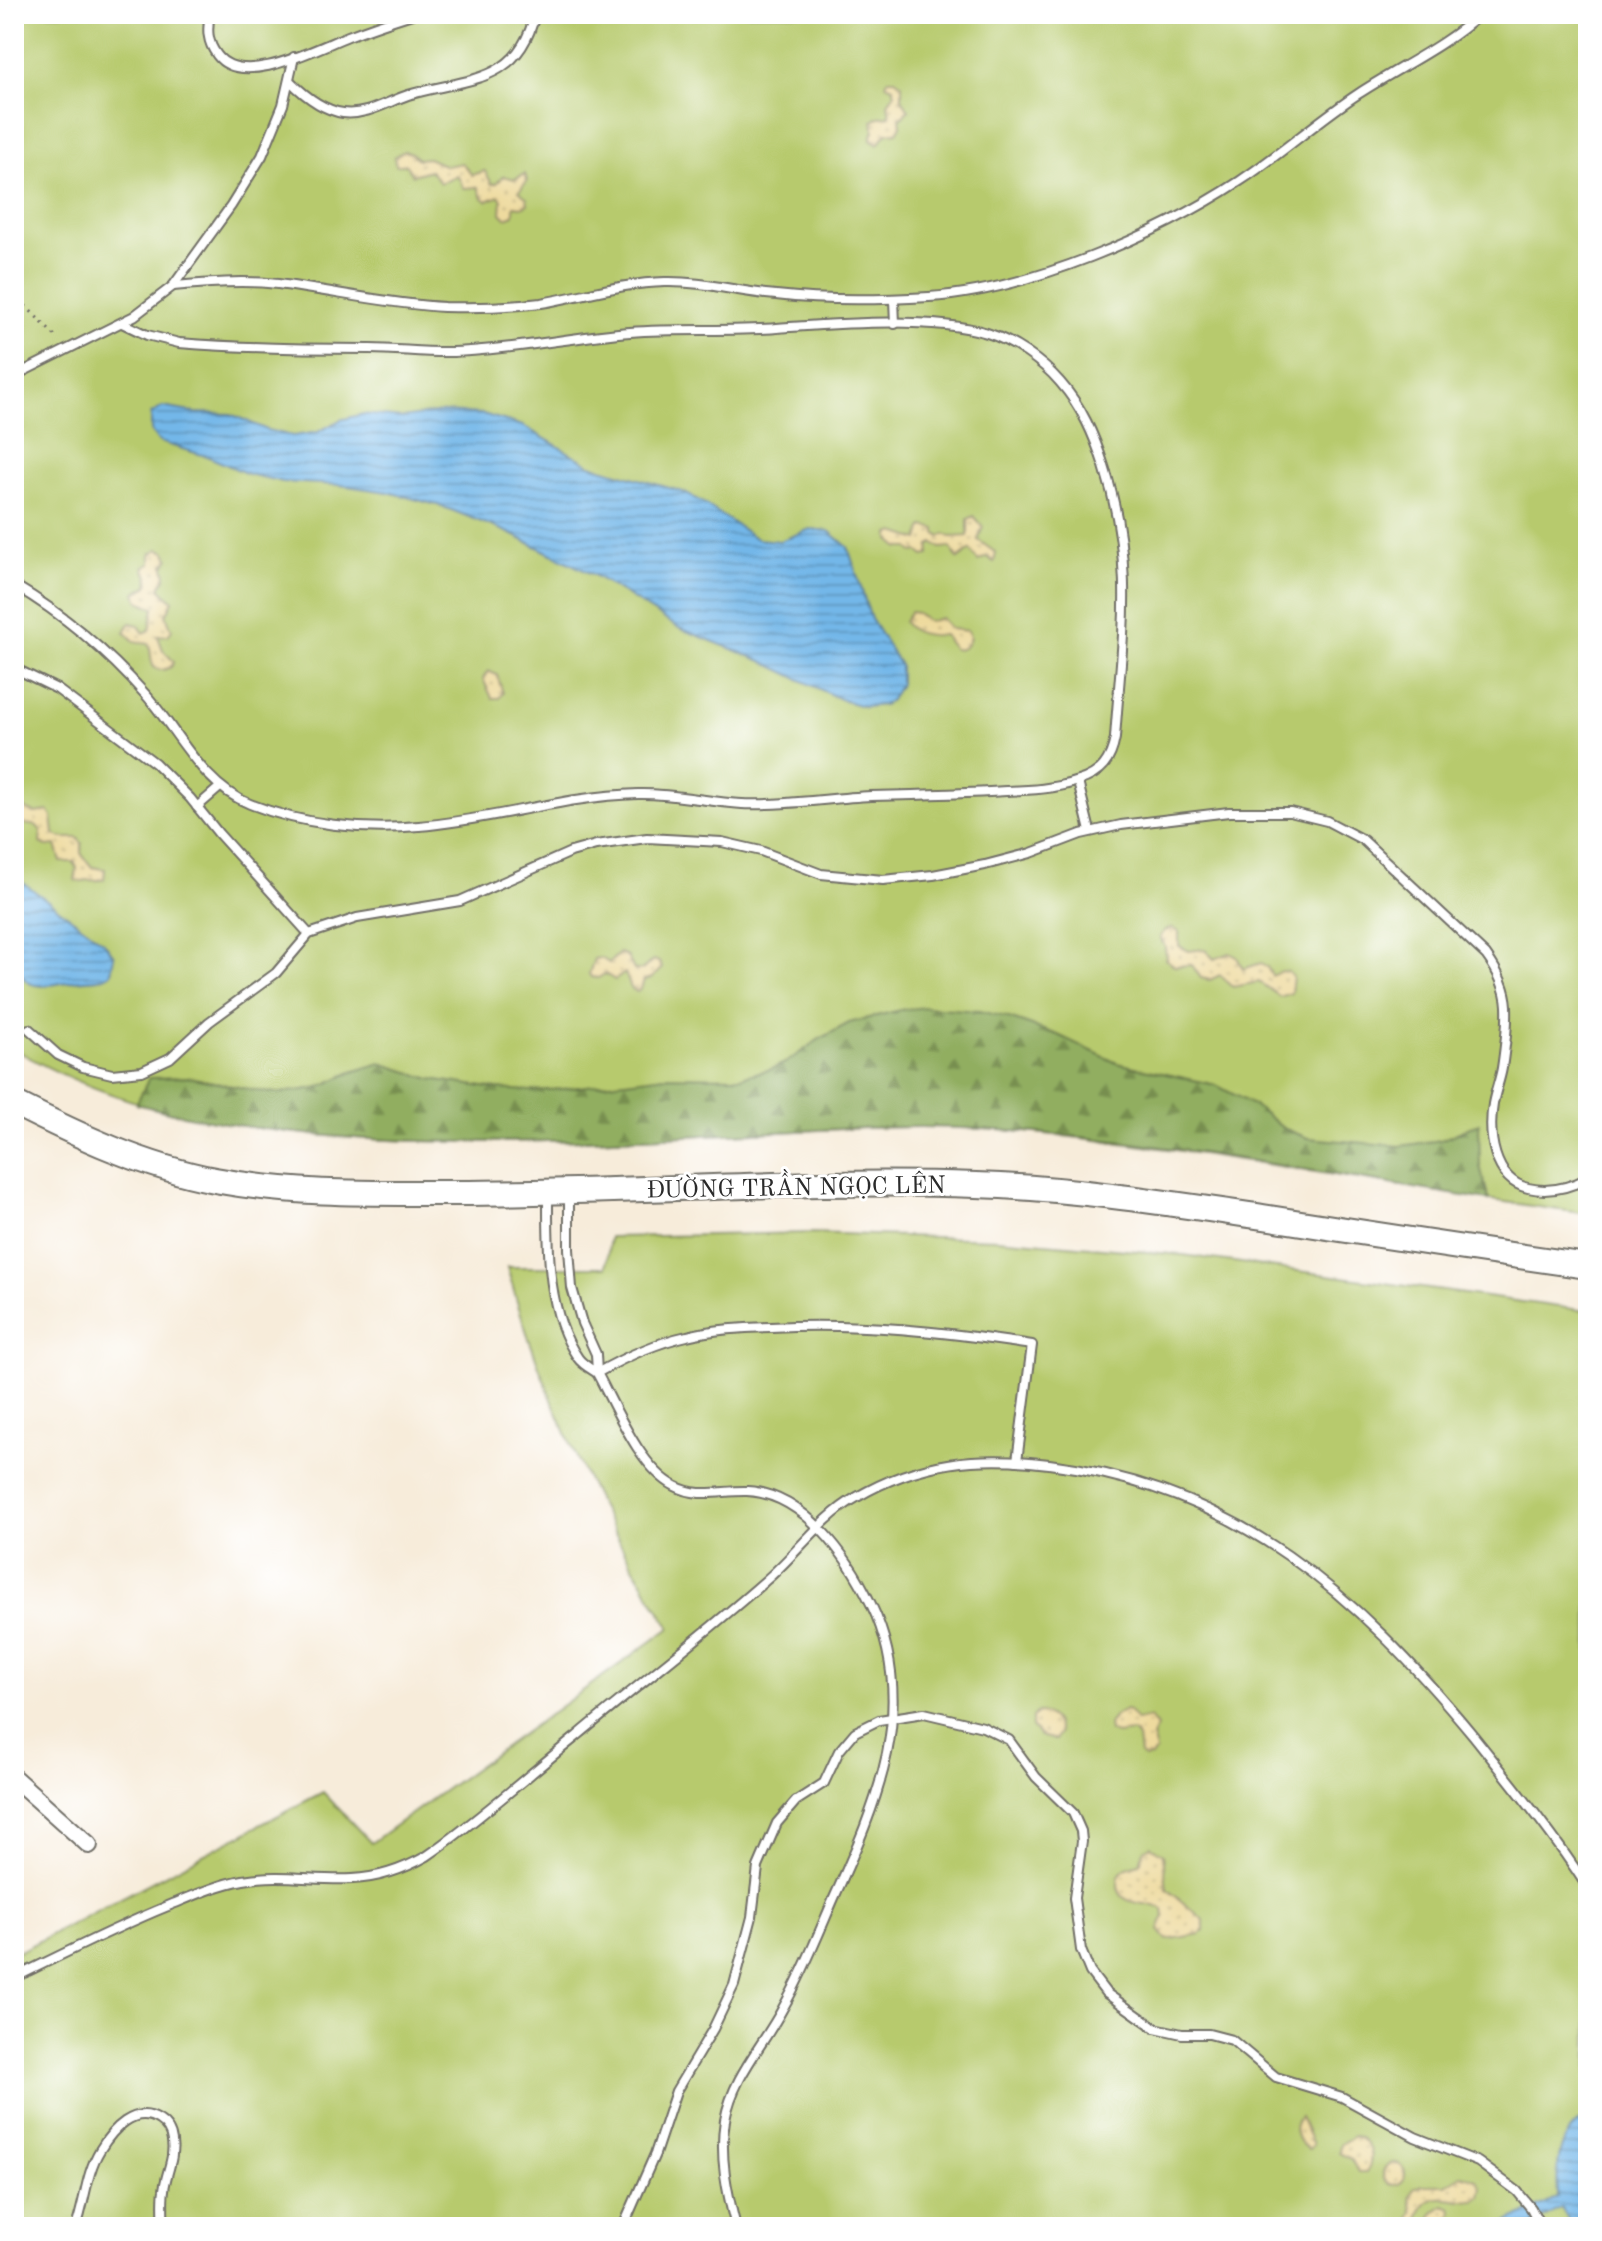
<svg xmlns="http://www.w3.org/2000/svg" width="1602" height="2241" viewBox="0 0 1602 2241" font-family="'Old Standard TT',serif">
<style>
.green{fill:#b7ca6d;stroke:#717a4c;stroke-width:2}
.forest{fill:url(#forest-firs);stroke:#5e6c46;stroke-width:2}
.sand{fill:url(#sand-dots);stroke:#8c8264;stroke-width:2}
.water{fill:url(#water-rules);stroke:#4f718a;stroke-width:2}
.lines{fill:none;stroke-linecap:round;stroke-linejoin:round}
.lane-casing{stroke:#726f68;stroke-width:12}
.street-casing{stroke:#726f68;stroke-width:20}
.secondary-casing{stroke:#726f68;stroke-width:28}
.path{stroke:#726f68;stroke-width:3;stroke-dasharray:2 6;stroke-linecap:butt}
.lane{stroke:#fff;stroke-width:8}
.street{stroke:#fff;stroke-width:16}
.secondary{stroke:#fff;stroke-width:24}
.labels{text-anchor:middle;stroke-width:6;stroke-linejoin:round;paint-order:stroke}
.street-label{font-size:24px;fill:#2b2b2b;stroke:#fff}
</style>
<defs>
<pattern id="forest-firs" width="22" height="20" patternUnits="userSpaceOnUse" patternTransform="scale(2)"><rect width="22" height="20" fill="#91ae60"/><path d="M5 1l3.5 6h-7zM16 11l3.5 6h-7z" fill="#778e4f"/></pattern>
<pattern id="sand-dots" width="8" height="8" patternUnits="userSpaceOnUse" patternTransform="scale(2)"><rect width="8" height="8" fill="#eeda9e"/><path d="M2 2h.1M6 6h.1" fill="none" stroke="#cb8" stroke-width="1.8" stroke-linecap="round"/></pattern>
<pattern id="water-rules" width="6" height="5" patternUnits="userSpaceOnUse" patternTransform="scale(2)"><rect width="6" height="5" fill="#73b7e9"/><path d="M0 2.5h6" fill="none" stroke="#5f95bd"/></pattern>
</defs>
<rect width="100%" height="100%" fill="#fff"/>
<filter id="ink" filterUnits="userSpaceOnUse"><feTurbulence type="fractalNoise" baseFrequency=".0125" numOctaves="2"/><feDisplacementMap in="SourceGraphic" scale="16" xChannelSelector="R" yChannelSelector="G"/><feConvolveMatrix kernelMatrix="1 2 1 2 8 2 1 2 1" color-interpolation-filters="sRGB"/></filter>
<filter id="wash" filterUnits="userSpaceOnUse"><feTurbulence type="fractalNoise" baseFrequency=".006" numOctaves="4" result="noise"/><feDisplacementMap in="SourceGraphic" scale="32" xChannelSelector="R" yChannelSelector="G"/><feGaussianBlur stdDeviation="1.8" result="paint"/><feColorMatrix in="noise" values="0 0 0 0 0 0 0 0 0 0 0 0 0 0 0 0 0 1.4 0 .05"/><feComposite in="paint" operator="in"/></filter>
<g filter="url(#wash)">
<rect width="100%" height="100%" fill="#f7ecda"/>
<g class="green">
<path d="M14,14H1588V1214C1445,1195 1303,1168 1160,1148C1096,1140 1033,1131 969,1128C905,1125 841,1129 776,1132C614,1138 449,1151 288,1132C188,1120 101,1100 14,1049Z"/>
<path d="M810,1233L997,1239L1183,1255L1588,1311V2227H14V1954L323,1792L371,1843L670,1628C599,1515 542,1397 507,1267H606L610,1237Z"/>
</g>
<path class="forest" d="M926,1007L979,1011L1006,1017L1058,1035L1117,1063L1216,1085L1255,1106L1283,1128L1308,1138L1400,1146L1441,1140L1479,1123L1480,1166L1489,1200C1301,1171 1111,1129 920,1127C872,1126 824,1130 776,1132C564,1140 344,1159 136,1104L149,1078L189,1077L263,1092L281,1093L317,1088L352,1072L381,1063L431,1079L497,1089L530,1091L563,1089L664,1076L740,1077L772,1069L787,1062L816,1041L849,1023L900,1010Z"/>
<g class="sand">
<path d="M888,79H895L902,84V99L909,110L900,118L901,125L897,132L887,133L878,144L871,139L874,130L873,121L879,117L890,116L888,103L895,93L893,87L886,84Z"/>
<path d="M404,151L411,153L418,159L428,158L446,166L462,163L472,175L485,171L492,184L497,183L503,176L515,179L525,174L527,181L519,191L527,198L528,204L522,207L514,206V215L506,218L501,213L502,200L499,196L487,201L482,197L478,187L464,188L457,175L440,183L430,170L412,175L406,165H396L394,157Z"/>
<path d="M974,516L983,527L978,540L996,553L994,562L987,557L978,561L970,550L958,559L950,547L941,548L934,543L930,545L929,555L924,556L918,551L913,552L909,548H899L890,540V534L895,532L919,540L922,529L925,526L936,529V533L940,537L945,534L951,537L968,536V519Z"/>
<path d="M158,549L166,552L169,559L164,566L166,576L160,588L173,601L166,615L172,630L168,635L158,636L163,650L174,662L171,667C147,678 153,657 149,644L134,641L125,632L130,623L138,625L144,633L150,630L154,608L139,601L135,593L148,586L149,579L144,567L151,564V554Z"/>
<path d="M910,612L917,613L928,622L941,618L951,629L968,631L970,637C968,645 963,651 954,649L944,635C931,636 913,635 904,622Z"/>
<path d="M488,671L497,675L503,693L499,698H492L483,679Z"/>
<path d="M23,808L35,813L48,811L52,817L54,834L61,838H78L82,844V855L92,867L105,869L104,879C95,882 89,878 80,882L75,880L77,868L74,862H61L56,845L47,846L40,843L41,831L37,826C29,823 17,828 18,813Z"/>
<path d="M1172,928L1179,932V946L1189,951L1205,949L1214,959L1230,953L1237,957L1243,969L1261,963L1267,967L1272,976L1281,971L1288,972L1293,977L1291,993L1280,997L1259,982L1233,987L1220,975L1210,980L1201,978L1192,965L1174,966L1166,959L1165,947L1160,937L1164,931Z"/>
<path d="M620,953L627,956L634,970H642L653,960L659,962L662,968L652,978L644,980L641,989L637,992L631,988L625,973L615,980L605,974L598,978L591,977L589,974L594,959L601,958L609,963Z"/>
<path d="M1125,1710L1129,1711L1137,1721L1150,1718L1157,1727L1152,1737L1156,1751L1152,1757L1144,1758L1140,1755L1138,1738L1133,1732L1116,1734L1109,1731L1108,1725L1116,1715Z"/>
<path d="M1037,1713C1049,1713 1058,1721 1059,1734L1055,1740L1040,1736L1032,1727V1718Z"/>
<path d="M1151,1846L1163,1854L1167,1889L1204,1920V1930L1200,1934L1167,1940L1159,1930L1164,1917L1163,1909C1149,1901 1117,1908 1118,1883C1118,1869 1129,1867 1140,1864L1144,1850Z"/>
<path d="M1300,2117L1313,2144L1309,2149C1296,2144 1291,2127 1300,2117Z"/>
<path d="M1354,2136C1371,2140 1375,2159 1366,2172H1358L1351,2159L1339,2153L1340,2144Z"/>
<circle cx="1394" cy="2174" r="11"/>
<path d="M1462,2175L1477,2180L1482,2188L1480,2197C1460,2211 1426,2175 1416,2227H1406L1412,2211L1410,2196L1414,2188L1423,2185H1446Z"/>
<path d="M1444,2205L1451,2208L1452,2211C1449,2227 1439,2227 1425,2227L1433,2214Z"/>
</g>
<g class="water">
<path d="M163,407L196,413L231,414L267,430L293,436L318,432L340,420L363,414L402,418L442,412L483,414L523,426L591,465L683,492L702,502L757,539L780,541L810,529L829,531L848,547L871,619L900,665V684L891,700L883,705L866,707L842,700L762,661L679,628L592,574L507,532L441,506L388,492L340,485L283,482L248,474L209,457L159,442L151,431V414Z"/>
<path d="M14,876L104,942L114,956L111,973C100,982 88,979 74,981C44,985 24,997 14,956Z"/>
<path d="M1588,2116V2227H1573L1561,2208L1529,2227H1498L1558,2197C1556,2166 1557,2133 1588,2116Z"/>
</g>
</g>
<g filter="url(#ink)">
<g class="lines">
<defs>
<g id="lane">
<path d="M210,14C207,29 207,42 217,55C242,89 317,48 348,36C369,28 390,21 412,14"/>
<path d="M290,81C304,95 322,110 343,113C366,116 387,102 408,95C464,78 518,86 535,14"/>
<path d="M173,286C208,283 243,280 278,284C333,291 388,304 444,307C476,308 509,307 541,303C582,296 623,283 665,282C702,281 738,292 776,295C826,301 879,300 929,297C1027,291 1158,235 1240,181C1281,154 1317,121 1358,94C1399,67 1444,47 1480,14"/>
<path d="M894,299L895,324"/>
<path d="M14,376L134,316L173,286L231,206L262,156L283,105L294,57"/>
<path d="M14,585C63,614 108,652 146,695C178,731 203,786 250,804C303,825 363,831 419,826C493,820 564,796 638,794C673,793 707,802 742,804C784,806 828,798 871,796C916,795 961,794 1006,791C1030,790 1055,789 1078,781C1101,774 1111,761 1115,738C1122,637 1136,566 1104,466C1094,435 1082,407 1060,382C1042,361 1013,341 987,333C930,316 837,324 777,328C728,332 679,328 630,332C571,337 513,350 453,352C425,353 398,349 370,349C306,349 242,348 179,343L147,335L122,323"/>
<path d="M14,668L57,689L155,763L190,798L219,834L309,934"/>
<path d="M1078,782L1090,831"/>
<path d="M197,807L220,787"/>
<path d="M29,1029L58,1055L83,1067L112,1074L142,1071L170,1058L209,1022L276,973L309,934L357,918L460,901L571,852L596,845L647,838L722,842L761,851L821,874L883,880L933,875L985,865L1031,853L1081,834L1121,825L1229,812H1290L1327,821L1363,840L1486,955C1497,970 1506,987 1507,1006C1508,1026 1505,1048 1502,1068C1500,1080 1495,1092 1493,1104C1488,1134 1493,1180 1528,1188C1549,1193 1569,1188 1588,1178"/>
<path d="M548,1193C548,1246 546,1311 578,1358C582,1364 591,1369 597,1373L596,1354L582,1323L572,1288L569,1249V1195"/>
<path d="M14,1978C65,1953 116,1927 168,1906C193,1896 217,1885 243,1880C280,1873 315,1881 352,1879C379,1878 404,1869 427,1856C479,1820 527,1776 577,1736C639,1684 704,1635 765,1581C797,1554 820,1518 857,1497C919,1461 979,1455 1049,1464C1237,1487 1357,1595 1473,1735C1513,1785 1553,1834 1588,1888"/>
<path d="M76,2227C85,2202 86,2173 100,2150C112,2130 135,2104 159,2120C167,2125 171,2132 172,2141C175,2158 166,2173 164,2190C162,2202 164,2214 163,2227"/>
<path d="M623,2227L655,2154L676,2091L713,2029L734,1985L752,1917L758,1867L777,1823L796,1801L824,1783L839,1751L855,1732L879,1720L924,1713L983,1727L1009,1740L1036,1777L1073,1813L1081,1831L1082,1841L1074,1898L1081,1950L1090,1972L1106,1993L1155,2028L1182,2034H1209L1232,2040L1276,2077L1342,2097L1415,2137L1478,2162L1517,2191L1531,2208L1541,2227"/>
<path d="M736,2227C727,2192 719,2156 725,2120C733,2076 763,2046 783,2008C803,1973 818,1935 834,1898C877,1803 920,1706 871,1604C848,1556 804,1494 747,1491C722,1490 699,1499 675,1486C640,1468 616,1408 597,1373C625,1357 655,1343 687,1336C714,1329 743,1328 771,1327C859,1322 945,1332 1032,1345L1017,1461"/>
</g>
<path id="street" d="M14,1778L89,1845"/>
<path id="secondary" d="M14,1103C77,1135 145,1167 215,1180C295,1195 375,1193 455,1193C629,1193 803,1179 976,1185C1073,1188 1168,1203 1263,1217C1371,1234 1480,1251 1588,1266"/>
</defs>
<use href="#lane" class="lane-casing"/>
<use href="#street" class="street-casing"/>
<use href="#secondary" class="secondary-casing"/>
<path class="path" d="M14,294L57,338"/>
<use href="#lane" class="lane"/>
<use href="#street" class="street"/>
<use href="#secondary" class="secondary"/>
</g>
</g>
<g class="labels">
<g class="street-label">
<text transform="translate(796 1187) rotate(-1)" y="8">ĐƯỜNG TRẦN NGỌC LÊN</text>
</g>
</g>
<rect width="1602" height="2241" fill="none" stroke="#fff" stroke-width="48"/>
</svg>
